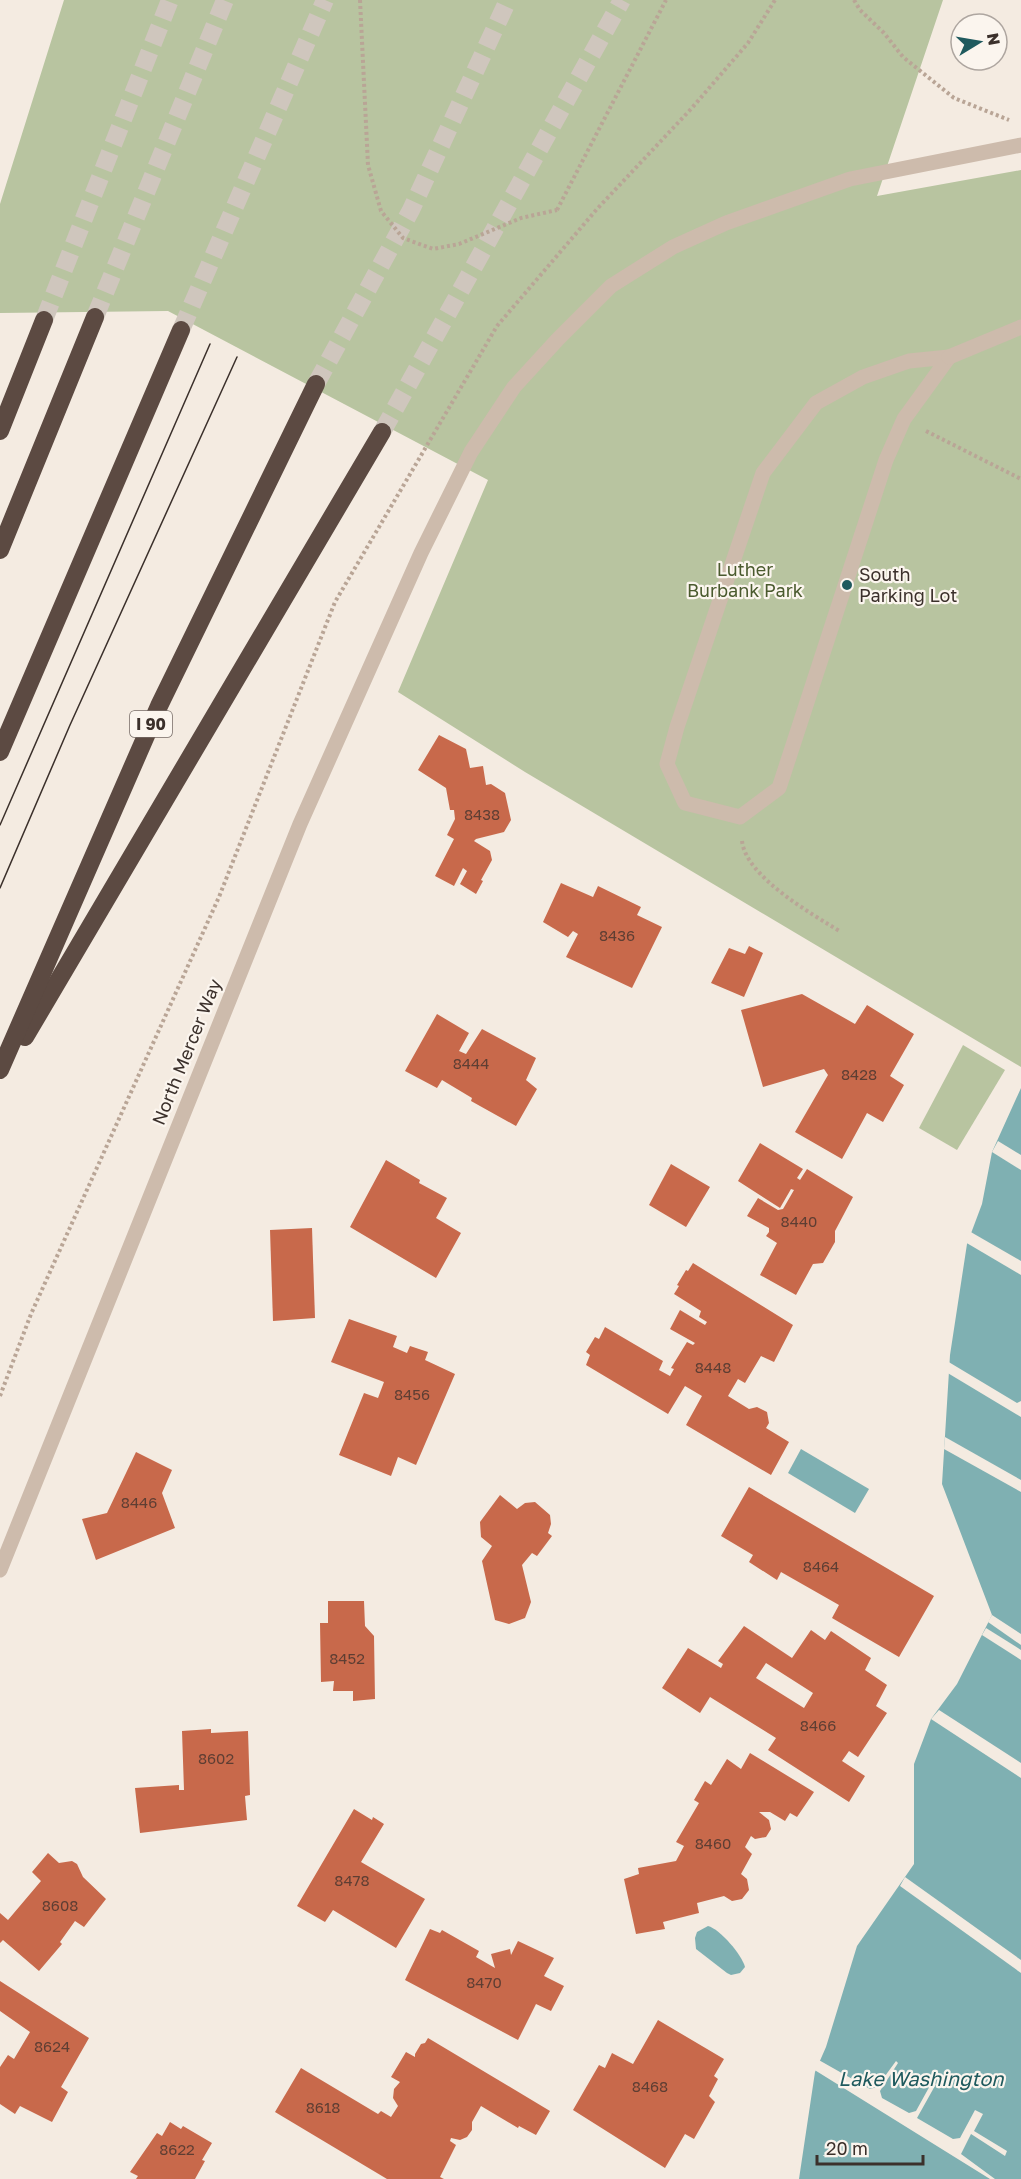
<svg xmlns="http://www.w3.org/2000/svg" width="1021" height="2179" viewBox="0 0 1021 2179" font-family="'Golos Text',sans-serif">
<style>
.green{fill:#b8c4a0}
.water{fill:#7fb0b2}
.pier{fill:#f4ebe1}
.building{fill:#c8694b;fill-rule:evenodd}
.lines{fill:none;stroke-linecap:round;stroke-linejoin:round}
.highway-tunnel{stroke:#cfc6bd;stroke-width:18;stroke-dasharray:18 9;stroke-linecap:butt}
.path{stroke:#b9a596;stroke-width:4;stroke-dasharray:3 3;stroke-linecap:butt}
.minor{stroke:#cdbbac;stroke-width:15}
.highway{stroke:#5c4a42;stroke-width:18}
.tram{stroke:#3b302b;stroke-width:1.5}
.path-bridge{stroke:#b9a596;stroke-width:4;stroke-dasharray:3 3;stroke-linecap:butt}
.poi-dot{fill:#1f5a5e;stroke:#fbf5ee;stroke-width:2}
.labels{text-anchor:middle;stroke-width:4.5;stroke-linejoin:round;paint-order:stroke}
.number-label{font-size:15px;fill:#5e3e33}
.shield{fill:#fbf5ee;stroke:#756b66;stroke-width:1.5}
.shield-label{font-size:16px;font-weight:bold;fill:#3b302b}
.park-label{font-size:18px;fill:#4a5a2e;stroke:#fbf5ee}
.poi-label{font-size:18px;fill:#3b302b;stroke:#fbf5ee;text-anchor:start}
.street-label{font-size:18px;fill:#3b302b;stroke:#fbf5ee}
.water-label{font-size:20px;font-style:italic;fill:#1f5a5e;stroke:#fbf5ee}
</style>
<rect width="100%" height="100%" fill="#f4ebe1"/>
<g class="green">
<path d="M64,0H943L877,196L1021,170V1067L525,772L398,692L488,480L168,311L0,313V204Z"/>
<path d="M963,1045L1005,1070L957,1150L919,1128Z"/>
</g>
<g class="water">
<path d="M1021,1088V2179H799L815,2072L826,2047L857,1946L914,1864V1764L931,1719L957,1684L992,1615L942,1484L950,1355L967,1244L982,1204L992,1152Z"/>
<path d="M801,1449L869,1489L855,1513L788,1473Z"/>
<path d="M708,1926C720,1929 742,1955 745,1967L740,1973L731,1975L727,1973L696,1949L695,1938L697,1932Z"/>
</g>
<g class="pier">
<path d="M998,1141L1021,1155V1170L992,1152Z"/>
<path d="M969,1231L1021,1261V1275L965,1242Z"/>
<path d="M947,1361L1017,1403L1021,1401V1417L946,1372Z"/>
<path d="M945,1437L1021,1480V1492L944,1449Z"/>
<path d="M992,1615L1021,1634V1645L988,1622Z"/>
<path d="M986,1628L1021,1650V1660L982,1635Z"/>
<path d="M939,1710L1021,1763V1778L931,1719Z"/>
<path d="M905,1877L1021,1960V1973L900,1886Z"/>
<path d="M817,2059L870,2089L877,2087L896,2061L898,2063L880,2091L882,2098L909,2113L916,2111L932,2082L936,2084L917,2118L953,2139L960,2138L975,2110L983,2114L974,2131L1007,2151L1005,2156L971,2134L961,2154L995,2179H990L813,2069Z"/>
</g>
<g class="building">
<path d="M439,735L466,749L470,768L483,766L486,785L491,784L505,793L511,820L504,832L476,839L474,841L490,851L492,860L481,880L483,881L476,894L460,884L467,871L463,868L454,886L435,876L454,839L447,835L455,819L454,810H450L446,788L418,770Z"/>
<path d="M561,883L593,897L598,886L641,907L637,915L662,927L632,988L566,957L578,934L573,931L568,937L543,922Z"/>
<path d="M749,946L763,953L744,997L711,983L729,948L745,954Z"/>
<path d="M802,994L855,1024L867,1005L914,1034L890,1076L904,1085L883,1122L867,1113L842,1159L795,1132L828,1075L824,1069L763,1087L741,1010Z"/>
<path d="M437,1014L469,1033L459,1051L466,1054L482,1029L536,1058L526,1080L537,1089L516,1126L471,1101L472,1098L442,1080L437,1088L405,1071Z"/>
<path d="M760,1143L803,1169L797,1178L800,1180L807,1169L853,1197L835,1231V1242L823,1263L813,1264L796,1295L760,1275L777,1243L766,1236L769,1232V1228L747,1216L758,1198L778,1210L783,1209L794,1190L791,1189L780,1208L738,1181Z"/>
<path d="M386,1160L420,1180L419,1183L447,1198L436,1218L461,1233L436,1278L350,1227Z"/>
<path d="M671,1164L710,1187L686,1227L649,1205Z"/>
<path d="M312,1228L315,1318L273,1321L270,1230Z"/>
<path d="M693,1263L793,1325L774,1362L761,1356L745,1383L738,1379L728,1396L749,1409L757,1407L767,1412L769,1423L766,1428L789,1442L771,1475L686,1425L702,1396L685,1386L668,1414L586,1365L590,1355L586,1352L595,1337L599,1339L605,1327L663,1361L659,1370L670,1376L674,1369L671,1368L687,1342L693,1345L695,1343L670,1329L680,1310L705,1325L707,1322L699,1317L701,1311L674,1294L679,1286L677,1285L686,1270L688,1271Z"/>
<path d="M349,1319L397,1336L393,1347L407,1353L410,1346L428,1352L425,1360L455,1374L416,1465L398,1457L391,1476L339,1455L364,1393L378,1398L384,1382L331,1362Z"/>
<path d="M136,1452L172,1470L162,1493L175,1528L96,1560L82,1519L107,1513Z"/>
<path d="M749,1487L934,1596L899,1657L832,1618L839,1605L781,1572L777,1580L749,1562L753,1555L721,1536Z"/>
<path d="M500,1495L517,1509L525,1503L535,1502L550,1515L551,1524L548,1533L552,1536L537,1556L532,1553L522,1565L531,1602L525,1618L509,1624L495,1620L482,1561L492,1546L481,1537L480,1522Z"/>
<path d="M328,1601H364L365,1626L374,1636L375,1699L353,1701V1691H333L334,1681L321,1682L320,1623H328Z"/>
<path d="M744,1626L792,1658L811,1630L825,1640L831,1631L871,1658L865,1670L887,1685L876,1706L887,1713L858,1757L849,1751L842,1761L865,1776L849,1802L768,1750L776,1738L710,1697L700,1713L662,1688L688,1648L721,1668L723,1664L718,1661ZM766,1663L813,1693L804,1708L756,1678Z"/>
<path d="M211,1729V1733L248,1731L250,1795L245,1796L247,1820L140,1833L135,1788L179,1785V1790H184L182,1731Z"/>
<path d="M750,1753L814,1792L797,1817L790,1813L785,1821L770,1812H759L769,1820L771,1829L766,1837L755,1839L751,1836L745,1847L752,1854L741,1874L747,1879L749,1890L742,1899L732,1901L724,1896L697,1903L699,1913L663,1922L665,1929L636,1934L624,1879L639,1874L638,1868L676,1861L684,1846L676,1842L699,1803L694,1800L705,1781L711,1785L727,1759L741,1769Z"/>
<path d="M354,1809L372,1820L373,1817L384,1824L361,1862L425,1899L396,1948L333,1910L325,1922L297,1906Z"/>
<path d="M48,1853L59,1863L72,1861L77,1864L83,1877L106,1899L84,1927L75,1921L60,1942L62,1944L39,1971L3,1940L0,1943V1913L8,1920L41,1881L32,1872Z"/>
<path d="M430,1929L440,1933L442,1930L479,1951L476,1957L495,1968L491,1954L510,1949L511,1955L518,1941L554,1958L544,1976L564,1986L551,2011L536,2004L518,2040L405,1980Z"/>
<path d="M0,1981L89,2038L61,2087L68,2092L52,2122L20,2106L15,2114L0,2104V2067L8,2055L14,2059L30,2032L0,2011Z"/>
<path d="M658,2020L724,2059L714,2076L718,2079L709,2096L715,2102L694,2139L685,2134L665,2168L573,2110L599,2065L605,2068L612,2053L633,2064Z"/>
<path d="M428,2038L550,2111L536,2135L519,2126L518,2128L481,2106L472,2122V2130L467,2137L460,2140L451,2138L450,2141L456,2145L440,2177L444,2179H387L275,2112L301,2068L378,2114L381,2111L391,2117L398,2106L393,2098L394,2089L400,2082L391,2077L406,2052L415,2057V2054L421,2044L425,2043Z"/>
<path d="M170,2122L181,2129L183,2126L212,2143L202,2160L205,2161L195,2179H136L138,2176L130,2172L157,2133L162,2136Z"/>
</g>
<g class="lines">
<g class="highway-tunnel">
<path d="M95,317L225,0"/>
<path d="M44,320L170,0"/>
<path d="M181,330L325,0"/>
<path d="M316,384L411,210L508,0"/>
<path d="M382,432L622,0"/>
</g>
<g class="path">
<path d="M854,0L860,10L884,33L903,57L954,98L1009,120"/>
<path d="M557,210L666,0"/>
<path d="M926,431L1021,479"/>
<path d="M742,841C746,877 812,914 841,932"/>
<path d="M0,1396L31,1314L219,897L335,602L497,326L597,209L691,109L748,43L775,0"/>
</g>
<g class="minor">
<path d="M949,357L904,419L886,460L779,788L740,817L685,803L667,764L677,727L763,473L816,403L863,377L909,361Z"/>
<path d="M949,357L1021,327"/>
<path d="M0,1570L300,824L421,553L471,452L514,387L558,339L611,286L673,247L726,223L850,179L1021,145"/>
</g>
<g class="highway">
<path d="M0,431L44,320"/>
<path d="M0,550L95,317"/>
<path d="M0,752L181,330"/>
<path d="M25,1037L382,432"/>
<path d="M0,1070L159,706L316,384"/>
</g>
<g class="tram">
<path d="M0,825L210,344"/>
<path d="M0,888L70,725L237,357"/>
</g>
<path class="path-bridge" d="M360,0L368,165L381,211L403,238L433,249L459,244L521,218L557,210"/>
</g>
<circle class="poi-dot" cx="847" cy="585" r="6"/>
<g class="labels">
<g class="number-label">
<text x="482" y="820">8438</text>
<text x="617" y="941">8436</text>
<text x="471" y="1069">8444</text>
<text x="859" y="1080">8428</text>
<text x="799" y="1227">8440</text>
<text x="713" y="1373">8448</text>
<text x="412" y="1400">8456</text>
<text x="139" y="1508">8446</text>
<text x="821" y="1572">8464</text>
<text x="347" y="1664">8452</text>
<text x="818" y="1731">8466</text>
<text x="216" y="1764">8602</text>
<text x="713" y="1849">8460</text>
<text x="352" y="1886">8478</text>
<text x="60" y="1911">8608</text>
<text x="484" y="1988">8470</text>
<text x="52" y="2052">8624</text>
<text x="650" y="2092">8468</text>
<text x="323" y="2113">8618</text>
<text x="177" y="2155">8622</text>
</g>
<rect class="shield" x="130" y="711" width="42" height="26" rx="4.5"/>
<g class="shield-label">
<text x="151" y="730">I 90</text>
</g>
<g class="park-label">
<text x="745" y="576">Luther<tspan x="745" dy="21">Burbank Park</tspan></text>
</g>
<g class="poi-label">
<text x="859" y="581">South<tspan x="859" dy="21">Parking Lot</tspan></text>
</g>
<g class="street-label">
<text transform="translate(187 1052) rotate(-68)" y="6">North Mercer Way</text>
</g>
<g class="water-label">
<text x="921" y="2086">Lake Washington</text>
</g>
</g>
<g transform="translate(979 42) rotate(79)"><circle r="28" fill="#fbf5ee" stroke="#aea6a0" stroke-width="1.5"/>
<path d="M0-4.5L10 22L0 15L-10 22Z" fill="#1f5a5e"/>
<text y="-9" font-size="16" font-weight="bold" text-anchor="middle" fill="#3b302b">N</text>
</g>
<path d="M817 2155v9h106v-9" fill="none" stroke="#3b302b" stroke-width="3"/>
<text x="826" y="2155" font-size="18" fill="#3b302b" stroke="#fbf5ee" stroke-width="4.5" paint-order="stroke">20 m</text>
</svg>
